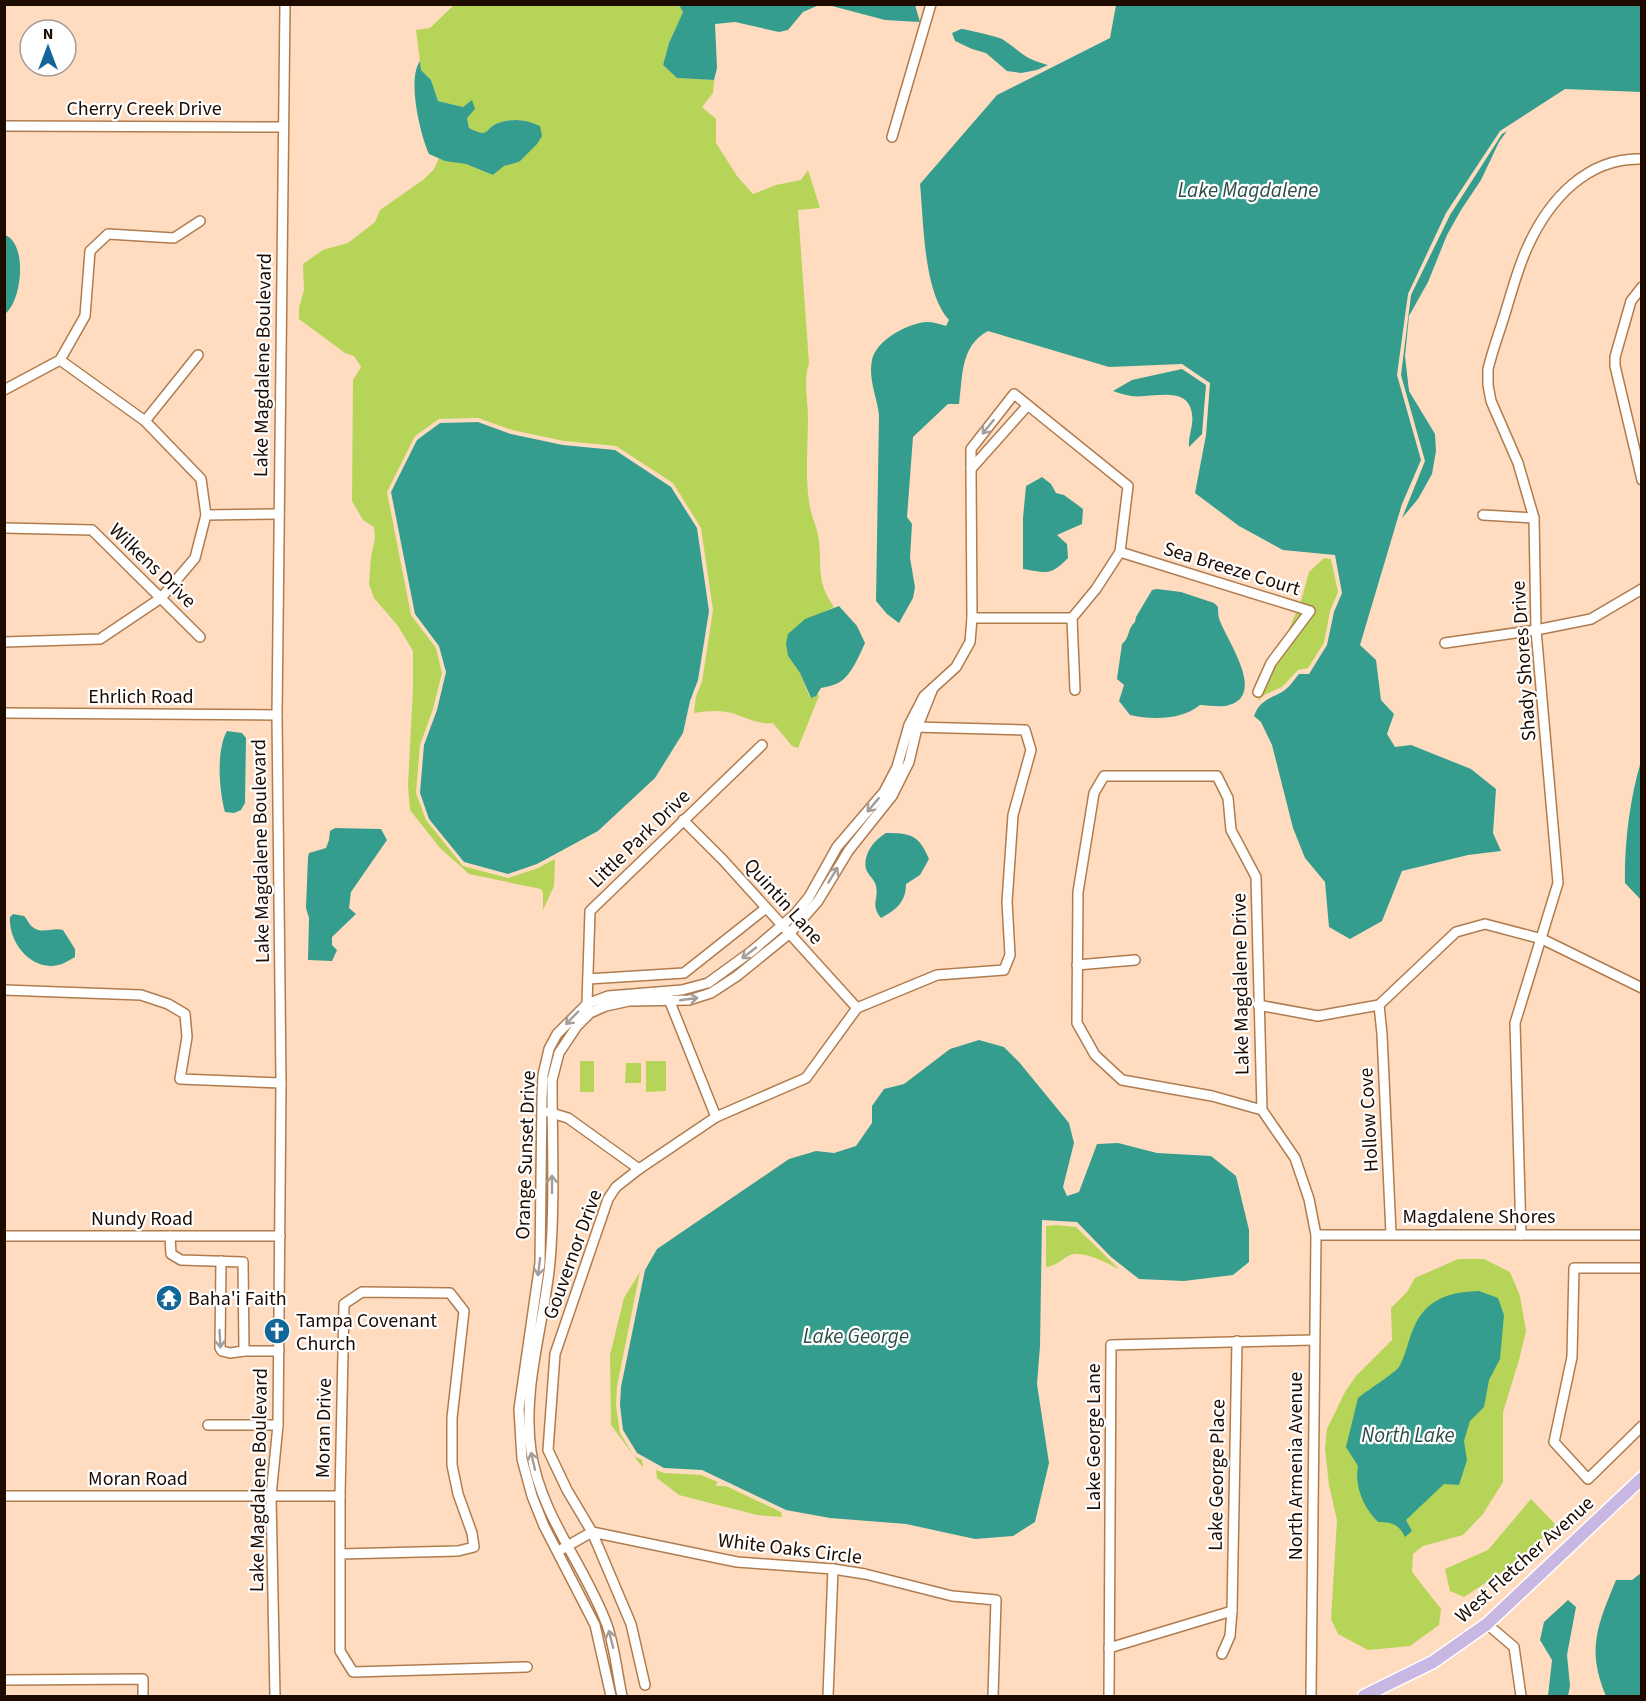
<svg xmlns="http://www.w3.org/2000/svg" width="1646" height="1701" viewBox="0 0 1646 1701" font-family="'Source Sans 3',sans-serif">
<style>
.green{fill:#b6d458}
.water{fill:#359d8e}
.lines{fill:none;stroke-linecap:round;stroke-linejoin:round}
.minor-casing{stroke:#b07c4e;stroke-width:12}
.major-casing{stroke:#fff;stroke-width:15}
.minor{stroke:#fff;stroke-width:9}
.major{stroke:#c8b6e3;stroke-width:12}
.oneway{stroke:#a59d99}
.labels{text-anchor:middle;stroke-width:4.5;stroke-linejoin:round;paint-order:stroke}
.street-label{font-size:20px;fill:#1e0b00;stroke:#fff}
.poi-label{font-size:20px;fill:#1e0b00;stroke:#fff;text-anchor:start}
.water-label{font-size:21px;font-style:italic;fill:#2d4d47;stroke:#fff}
</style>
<rect width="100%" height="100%" fill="#ffdcc0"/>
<g class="green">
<path d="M454,5H679L683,12L669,43L663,65L677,78L714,80L713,93L702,107L716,119V143L737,176L753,194L776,185L801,180L808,170L820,208L798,210L809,363C803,382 808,399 808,418C808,446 805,474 809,501C810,515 818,528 819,541C822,571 816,580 834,607L812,618L805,619L788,656L800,673L810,698L817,693L819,696L798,748L792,746L773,723C756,725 743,715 727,712C716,710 705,711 694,713L696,696L702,682L713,610L701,528L673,483L616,446L564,441L512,430L478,418L439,419L415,436L387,492L411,615L436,648L442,673L433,709L420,745L416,793L426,820L463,866L508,878L538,868L555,859L554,886L543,910V893L541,889L469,874L440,848L410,810L408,786L413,687V651L398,626L374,598L369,584L371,557L375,538L374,527L363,520L352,501L353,380L361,367L354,356L345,353L299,319V308L304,290L303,264L323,250L348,243L375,222L380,210L423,180L434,169L439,158L466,164L493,175L504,166L519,162L540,126C526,119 513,118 498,123C484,128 491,139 469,128L467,118L472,101L463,107L438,101L431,80L421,70L416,30L430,28Z"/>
<path d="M1324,558L1331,559L1338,592L1330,611L1324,643L1308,668L1298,670L1282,687L1264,695L1258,701L1257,687L1284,641L1301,601L1309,572Z"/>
<rect x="580" y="1061" width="14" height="31"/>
<path d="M646,1061H666V1091L646,1092Z"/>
<path d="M626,1063H641V1083H625Z"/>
<path d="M1056,1225L1076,1227L1119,1269C1106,1263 1083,1249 1068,1256C1060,1261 1055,1266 1046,1267V1226Z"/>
<path d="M1458,1259H1484L1510,1272L1520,1296L1526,1331L1519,1360L1503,1412V1482L1483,1514L1463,1535L1423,1546L1413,1554L1412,1572L1441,1609L1439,1625L1410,1646L1368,1650L1338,1634L1331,1619L1337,1520L1329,1485L1325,1449L1327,1429L1345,1392L1356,1376L1392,1340L1391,1308L1407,1292L1415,1278Z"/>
<path d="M640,1272L617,1386L616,1406L620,1433L634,1456L642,1460L643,1467L640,1464L611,1425L610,1355L624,1298Z"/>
<path d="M656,1470L664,1473L701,1475L718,1482L715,1486H726L781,1512L782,1517L757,1515L679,1495L657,1478Z"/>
<path d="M1531,1499L1556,1525L1516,1563L1464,1597L1450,1591L1445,1569L1488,1550Z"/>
</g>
<g class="water">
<path d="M679,5H819L803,12L788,30L779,32L735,22L715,24L717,68L714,80L677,78L663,65L669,43L683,12Z"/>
<path d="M828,5H915L920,22L885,20Z"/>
<path d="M1116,5H1641V92L1565,89L1500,131L1446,213L1408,294L1397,375L1421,460L1402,504L1360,645L1376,660L1381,700L1394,714L1387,734L1395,747L1411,745L1471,769L1496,789L1493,833L1501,851L1468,855L1402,871L1382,921L1350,939L1329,927L1325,882L1305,858L1293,828L1272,745L1261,722L1254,716C1260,700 1269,699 1282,692C1289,688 1294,680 1299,674H1309L1327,645L1334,612L1342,593L1335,555L1283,550L1239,526L1195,493L1206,435L1210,383L1182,364L1109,367L988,331C960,346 963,376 959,404H948L913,437L907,517L912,524L910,558L915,587L913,598L899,623L887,614L876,601L879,415C877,397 868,379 872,360C876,340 908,323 927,322C933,322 940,324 946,326L949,320C923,291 924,223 920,184L997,95L1110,38Z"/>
<path d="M961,29C966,29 998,37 1002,39C1021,51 1023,59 1048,65L1037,70L1021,73L1007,71L986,53L972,49L955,41L952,33Z"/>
<path d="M420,61L421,70L431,80L438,101L463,107L472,100L475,109L467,118L469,128C491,139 484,128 498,123C513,118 526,119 540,126L542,136L537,144L519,162L504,166L493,175L466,164L445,161L429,154C420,134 407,79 420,61Z"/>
<path d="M1507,131L1499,142L1481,180L1461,210L1447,235L1428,282L1409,316L1405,356L1409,391L1435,434L1436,451L1432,474L1418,499L1402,518L1425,461L1401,375L1411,295L1450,215L1502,134Z"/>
<path d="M5,235C28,244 22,301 5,314Z"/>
<path d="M1182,369L1206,385L1202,434L1189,447C1188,436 1194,425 1192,414C1188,384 1151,399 1131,396C1125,395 1119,393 1113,391L1132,380Z"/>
<path d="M478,422L511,434L563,445L615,450L671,487L697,528L709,611L698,680L690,701L683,733L655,778L598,831L537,864L508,874L464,862L429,819L420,793L424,745L437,710L446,672L439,646L415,614L391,492L417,440L440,423Z"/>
<path d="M1042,477L1051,484L1056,493L1064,495L1083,509L1082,524L1057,535L1067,544L1068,558C1050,576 1048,573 1023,569V518L1026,486Z"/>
<path d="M1157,589L1181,592L1214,603L1218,607C1218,611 1218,617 1220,621C1228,642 1266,695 1229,705C1220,708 1209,705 1200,705C1182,720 1152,720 1130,715L1119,701L1124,685L1117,679L1122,644C1130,638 1127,629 1135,622L1136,617L1152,590Z"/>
<path d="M839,606L857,626L865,643C859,656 850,679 836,684C831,686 825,687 821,688L816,696L811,698L800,673L788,656L786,643L788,634L805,619Z"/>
<path d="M227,731L242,733L246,738L245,803L241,810L234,813L225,812C219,791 216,750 227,731Z"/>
<path d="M1641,761V900L1625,883C1624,843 1630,799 1641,761Z"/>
<path d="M335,828L381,829L387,840L351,892L349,908L356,914L332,937V945L337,950L332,961L308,960L309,918L306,908L308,857L309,853L326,848L329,840L330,831Z"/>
<path d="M886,833C911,833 919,835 929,859L920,875L906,884C906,902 896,910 881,918C870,904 879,900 876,886C875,880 868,875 866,869C863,854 874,840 886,833Z"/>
<path d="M13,914L24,916C28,920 29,925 34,928C43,934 53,927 63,930L75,949V957C71,959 67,962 62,964C33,974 8,943 10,917Z"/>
<path d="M979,1040L1004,1047L1019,1062L1069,1123L1074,1143L1063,1187L1067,1196L1079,1192L1097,1144L1118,1143L1157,1153L1211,1156L1236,1176L1249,1230V1262L1233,1275L1184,1281L1139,1279L1111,1257L1077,1222L1042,1220L1040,1346L1037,1384L1049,1463L1035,1522L1013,1536L975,1539L906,1524L830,1518L786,1510L702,1470L664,1468L637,1453L623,1430L620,1405L621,1387L645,1270L657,1249L789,1159L816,1151L834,1153L856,1146L872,1123V1106L884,1089L904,1084L950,1049Z"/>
<path d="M1479,1291L1498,1298L1504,1315L1500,1359L1489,1380L1484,1407L1470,1421L1464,1441L1467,1460L1459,1485L1444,1484L1406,1520L1412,1531L1405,1537C1399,1524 1391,1522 1378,1522C1364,1508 1354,1487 1358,1466L1346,1447L1358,1398C1365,1392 1396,1372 1399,1367C1406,1355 1408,1340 1414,1327C1427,1298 1450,1292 1479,1291Z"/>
<path d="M1641,1554V1696H1606C1586,1649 1598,1624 1616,1580H1632L1641,1573Z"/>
<path d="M1568,1600L1576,1607L1567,1655L1570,1686L1568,1696H1548L1552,1660L1540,1640L1544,1622Z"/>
</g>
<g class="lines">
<defs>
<g id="minor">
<path d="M4,126L283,127"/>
<path d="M892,137L931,4"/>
<path d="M1642,287L1631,301L1615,357V366L1642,480"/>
<path d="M4,390L60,360L85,316L90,251L108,234L174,238L200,221"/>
<path d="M1028,405L971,469V449L1014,394L1128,486L1120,552L1096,589L1072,618L1075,690"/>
<path d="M145,421L198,355"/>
<path d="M206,515L279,514"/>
<path d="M1483,515L1534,518"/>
<path d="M4,528L92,530L200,637"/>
<path d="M1120,552L1310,611L1271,663L1258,692"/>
<path d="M972,618H1072"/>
<path d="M4,642L100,639L161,598L195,558L206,515L201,479L145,421L60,360"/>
<path d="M1445,643L1536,630L1591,619L1642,589"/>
<path d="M933,688L956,667L970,642L972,618L971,469"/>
<path d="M4,713L277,715"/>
<path d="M683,820L723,860L857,1008"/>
<path d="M1077,965L1135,960"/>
<path d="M588,979L684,973L766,908"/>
<path d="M4,990L141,995L168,1004L185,1014L187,1037L180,1079L281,1083"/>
<path d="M668,997L716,1117"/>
<path d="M1258,1005L1318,1016L1379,1005L1456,932L1485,924L1542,939L1642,988"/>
<path d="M1379,1005L1382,1034L1391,1234"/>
<path d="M588,1008L587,1004L590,911L762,745"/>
<path d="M1262,1110L1212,1096L1122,1080L1095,1055L1077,1023L1078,892L1094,793L1104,776H1217L1228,798L1231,830L1256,877L1262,1110L1295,1158L1309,1199L1316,1235L1311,1696"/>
<path d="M548,1112L568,1118L639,1169"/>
<path d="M1316,1235H1642"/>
<path d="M1521,1235L1515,1023L1558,883L1536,630L1534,518L1518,463L1491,401L1488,385V369C1493,348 1501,328 1507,307C1513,287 1519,265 1528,246C1549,200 1587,157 1642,159"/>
<path d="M4,1236H280"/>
<path d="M170,1236L171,1254L181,1260L243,1262L244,1351"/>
<path d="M221,1261L220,1348L222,1351L230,1353L244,1351H279"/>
<path d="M1642,1268H1574L1572,1357L1554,1442L1588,1479L1642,1426"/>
<path d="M208,1425H278"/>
<path d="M4,1496H340"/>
<path d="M592,1532L737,1562L833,1569L865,1574L952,1596L996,1600L993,1696"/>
<path d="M562,1549L592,1532"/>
<path d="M340,1554L458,1551L474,1547L472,1533L458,1494L452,1465V1418L464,1311L450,1293L362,1292L344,1304L340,1496V1651L353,1672L527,1667"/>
<path d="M1487,1624L1514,1647L1521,1696"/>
<path d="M1109,1648L1232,1611"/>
<path d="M1222,1654L1230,1636L1232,1611L1237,1341"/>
<path d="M4,1680L143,1679V1696"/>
<path d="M645,1685L631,1624L592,1532L567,1490L548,1450L555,1354L608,1199L616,1187L639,1169L716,1117L806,1078L857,1008L937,975L1004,970L1010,955L1007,902L1013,815L1031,750L1025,730L914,727"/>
<path d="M275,1696L271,1496L278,1425L281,1083L277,715L285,4"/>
<path d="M611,1696L595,1625L544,1526L532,1496L522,1459L519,1409L540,1263L542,1098L543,1075L549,1049L557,1034L587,1004L608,996L682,990L708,983L752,951L794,915L809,897L837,847L884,792L897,767L909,725L924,696L933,688L917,728L909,762L892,796L849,850L818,901L790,933L737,976L711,993L689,1000L629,1001L606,1006L590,1013L577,1026L559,1053L552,1080C552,1140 555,1202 550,1262C544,1325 522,1387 531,1451C541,1517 585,1565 607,1625C615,1648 617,1673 622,1696"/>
<path d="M828,1696L833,1569"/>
<path d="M1109,1696L1111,1345L1314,1340"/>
</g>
<path id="major" d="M1364,1696L1433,1662L1487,1624L1642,1478"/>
</defs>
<use href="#minor" class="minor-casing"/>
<use href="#major" class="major-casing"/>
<use href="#minor" class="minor"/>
<use href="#major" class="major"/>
</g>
<defs><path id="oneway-shaft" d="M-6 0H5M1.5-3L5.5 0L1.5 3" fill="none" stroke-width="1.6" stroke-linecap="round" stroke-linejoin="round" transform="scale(1.5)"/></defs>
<g class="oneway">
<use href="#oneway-shaft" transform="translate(988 427) rotate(129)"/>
<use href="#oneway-shaft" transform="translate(873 805) rotate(130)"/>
<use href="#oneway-shaft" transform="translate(833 875) rotate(-59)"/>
<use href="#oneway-shaft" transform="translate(749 953) rotate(142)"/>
<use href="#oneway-shaft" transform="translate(689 999) rotate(-8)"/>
<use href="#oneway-shaft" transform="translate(572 1018) rotate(134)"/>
<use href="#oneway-shaft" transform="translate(552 1184) rotate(-90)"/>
<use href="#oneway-shaft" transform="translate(539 1267) rotate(97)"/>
<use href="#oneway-shaft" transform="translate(220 1339) rotate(87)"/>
<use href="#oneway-shaft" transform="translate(533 1461) rotate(-103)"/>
<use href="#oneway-shaft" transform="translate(611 1639) rotate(-104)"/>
</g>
<defs>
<symbol id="temple-disc" viewBox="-11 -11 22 22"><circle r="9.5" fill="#126698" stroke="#fff"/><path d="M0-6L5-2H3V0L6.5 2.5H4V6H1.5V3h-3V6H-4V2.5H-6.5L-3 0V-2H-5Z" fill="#fff"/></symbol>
<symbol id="church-disc" viewBox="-11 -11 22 22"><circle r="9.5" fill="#126698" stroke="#fff"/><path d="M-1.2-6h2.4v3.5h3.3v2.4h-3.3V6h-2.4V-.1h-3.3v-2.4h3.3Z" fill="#fff"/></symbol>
</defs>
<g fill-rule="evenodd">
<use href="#temple-disc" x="154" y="1283" width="30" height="30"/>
<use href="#church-disc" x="262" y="1316" width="30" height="30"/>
</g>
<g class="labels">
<g class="street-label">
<text x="144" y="115">Cherry Creek Drive</text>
<text transform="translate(262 365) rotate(-89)" y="7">Lake Magdalene Boulevard</text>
<text transform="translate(153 565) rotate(44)" y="7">Wilkens Drive</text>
<text transform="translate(1232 568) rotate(17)" y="7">Sea Breeze Court</text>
<text transform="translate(1523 661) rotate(-94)" y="7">Shady Shores Drive</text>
<text x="141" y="703">Ehrlich Road</text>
<text transform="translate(639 838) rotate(-44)" y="7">Little Park Drive</text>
<text transform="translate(260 851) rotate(-91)" y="7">Lake Magdalene Boulevard</text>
<text transform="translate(784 901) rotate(48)" y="7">Quintin Lane</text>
<text transform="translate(1240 984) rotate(-91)" y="7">Lake Magdalene Drive</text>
<text transform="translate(1368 1120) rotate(-93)" y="7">Hollow Cove</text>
<text transform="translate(525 1155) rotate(-88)" y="7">Orange Sunset Drive</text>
<text x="1479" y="1223">Magdalene Shores</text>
<text x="142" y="1225">Nundy Road</text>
<text transform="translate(572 1254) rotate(-70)" y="7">Gouvernor Drive</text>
<text transform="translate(323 1428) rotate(-89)" y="7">Moran Drive</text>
<text transform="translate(1093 1437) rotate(-90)" y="7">Lake George Lane</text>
<text transform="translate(1295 1466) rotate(-90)" y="7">North Armenia Avenue</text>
<text transform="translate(1216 1475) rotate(-89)" y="7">Lake George Place</text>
<text x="138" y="1485">Moran Road</text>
<text transform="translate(258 1480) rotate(-89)" y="7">Lake Magdalene Boulevard</text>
<text transform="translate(790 1548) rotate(7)" y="7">White Oaks Circle</text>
<text transform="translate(1524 1559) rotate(-42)" y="7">West Fletcher Avenue</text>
</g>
<g class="poi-label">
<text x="188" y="1305">Baha'i Faith</text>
<text x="296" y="1327">Tampa Covenant<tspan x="296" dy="23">Church</tspan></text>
</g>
<g class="water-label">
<text x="1248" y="197">Lake Magdalene</text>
<text x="856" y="1343">Lake George</text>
<text x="1408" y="1442">North Lake</text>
</g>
</g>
<rect width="1646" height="1701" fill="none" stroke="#1e0b00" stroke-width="12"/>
<g transform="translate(48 48)"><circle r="28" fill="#ffffff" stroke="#a59d99" stroke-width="1.5"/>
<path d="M0-4.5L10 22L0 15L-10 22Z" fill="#126698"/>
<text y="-9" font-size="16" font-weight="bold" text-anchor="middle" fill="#1e0b00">N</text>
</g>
</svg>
